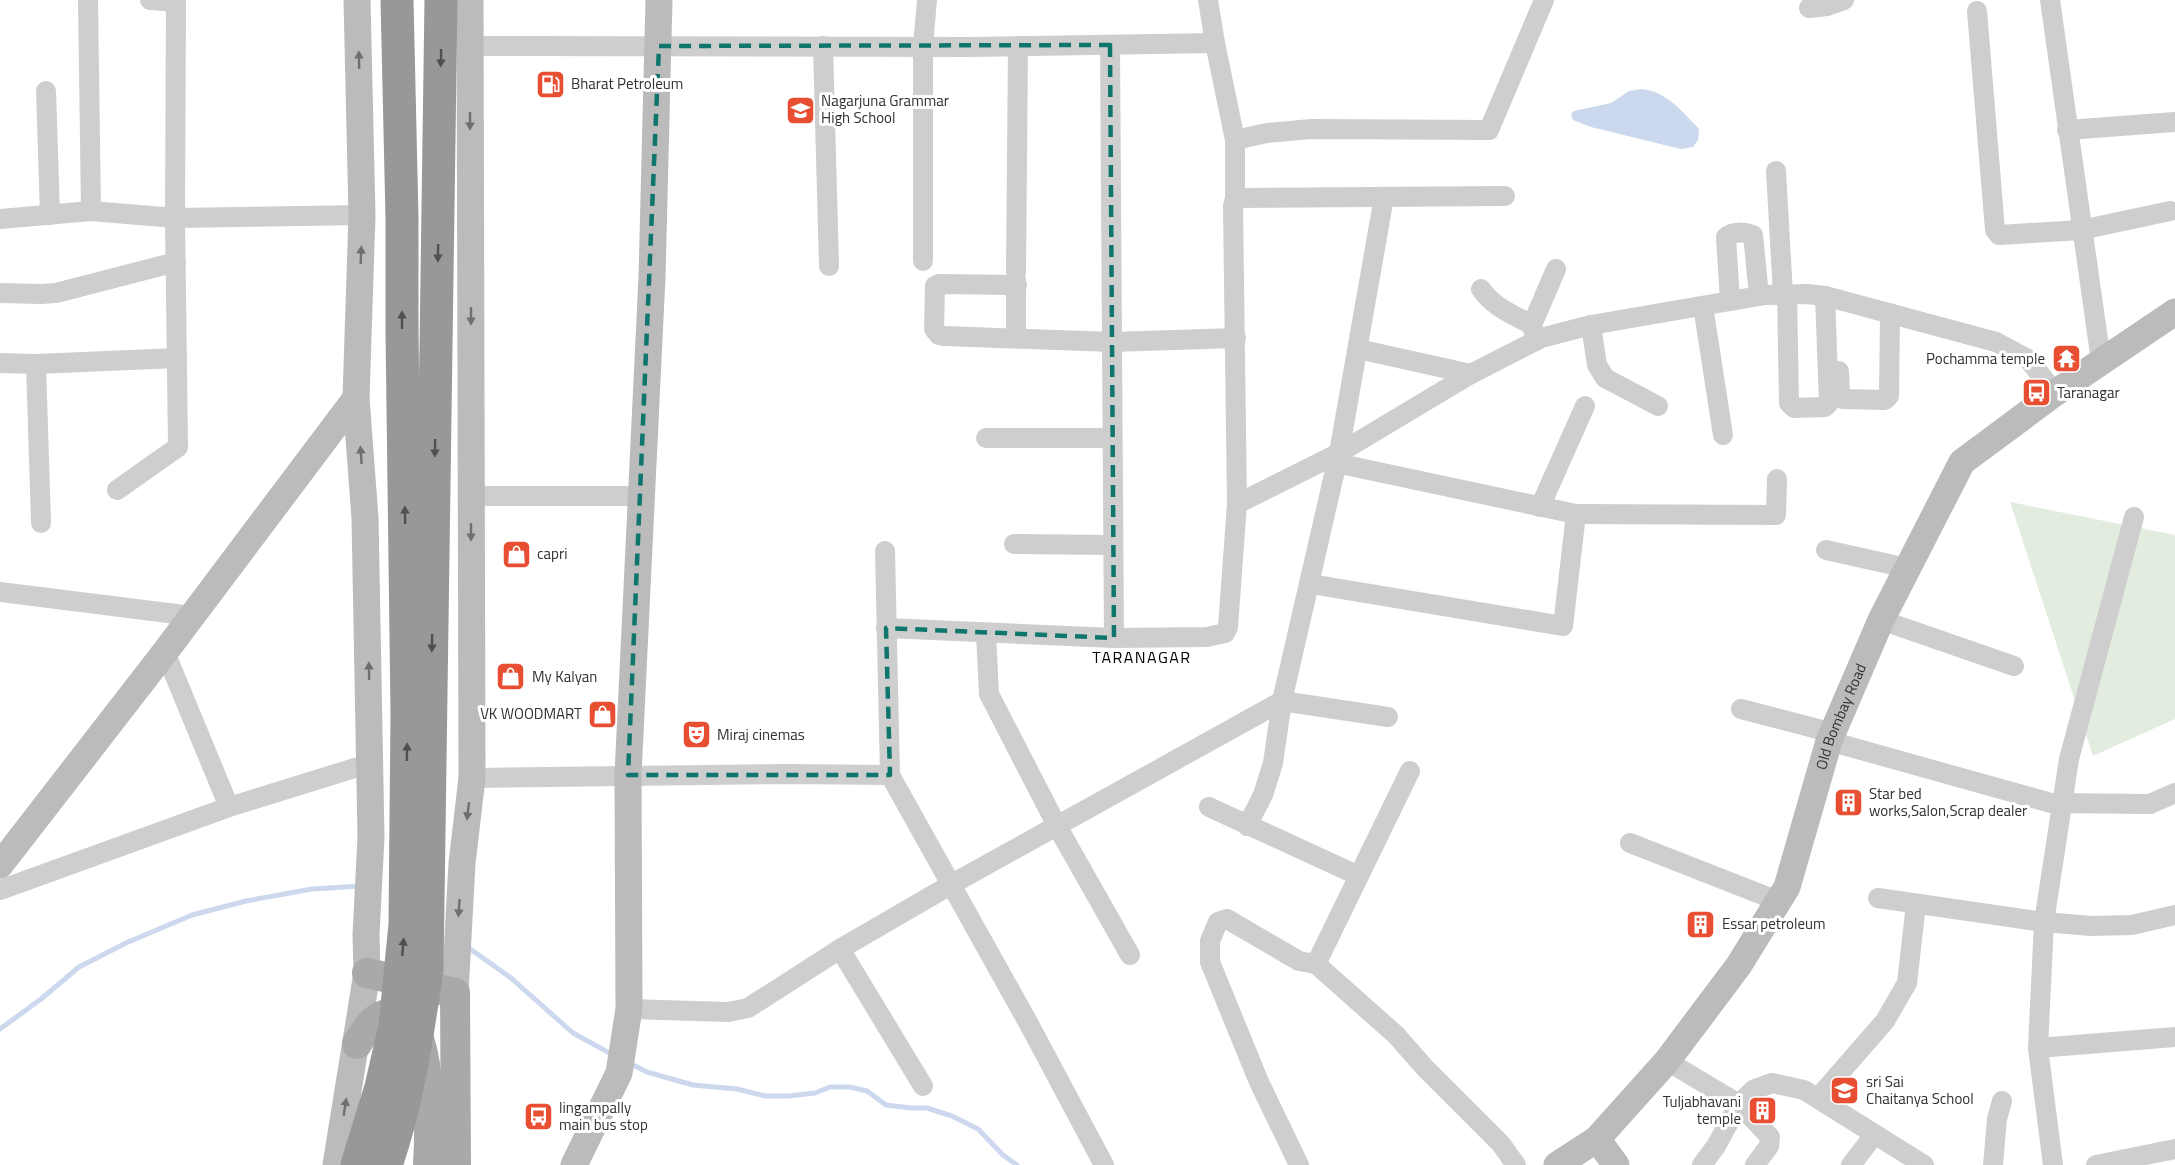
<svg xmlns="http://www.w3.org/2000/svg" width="2175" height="1165" viewBox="0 0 2175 1165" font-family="'Titillium Web',sans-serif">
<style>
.green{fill:#e3eddf}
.water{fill:#cbd8ed}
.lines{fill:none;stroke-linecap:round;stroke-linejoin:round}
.stream{stroke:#cbd8ed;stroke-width:5}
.street{stroke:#cecece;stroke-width:20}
.secondary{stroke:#bbb;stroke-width:27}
.primary{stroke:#a9a9a9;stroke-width:30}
.highway{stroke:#989898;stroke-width:33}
.highway-bridge{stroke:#989898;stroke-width:33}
.oneway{fill:#505050}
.oneway2{fill:#6f6f6f}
.marked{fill:none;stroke:#0f766e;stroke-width:4.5;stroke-dasharray:12 8;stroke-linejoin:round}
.labels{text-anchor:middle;stroke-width:6;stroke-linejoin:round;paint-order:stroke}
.poi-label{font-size:15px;fill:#313131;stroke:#fff;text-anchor:start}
.street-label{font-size:15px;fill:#313131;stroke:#fff}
.neighbourhood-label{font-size:16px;letter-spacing:1.5px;fill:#000;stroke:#fff}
</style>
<rect width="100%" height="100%" fill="#fff"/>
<path class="green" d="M2010,502L2175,535V719L2093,756Z"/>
<path class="water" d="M1642,89C1667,92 1682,111 1699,129L1698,140L1693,147L1681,149L1591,127L1573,120L1571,114L1574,111L1611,103L1629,91Z"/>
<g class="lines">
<g class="stream">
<path d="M466,946L511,978L573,1033L615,1056"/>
<path d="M0,1029L41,999L79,967L126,943L192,915L246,901L312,889L361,886"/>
<path d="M629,1063L647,1072L693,1085L737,1089L765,1096H789L815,1093L830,1087H850L867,1091L886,1105L911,1108H927L952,1116L978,1129L1003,1155L1017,1165"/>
</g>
<g class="street">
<path d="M88,0L91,211"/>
<path d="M150,0L176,2"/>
<path d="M1208,0L1215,43L1235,140V198"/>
<path d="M2050,0L2101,361"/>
<path d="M1809,8L1827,6L1844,0"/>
<path d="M1977,11L1995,230L1999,235L2081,230L2170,211"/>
<path d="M1110,45L1114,638"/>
<path d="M470,46L968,47L1215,43"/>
<path d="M823,46L829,266"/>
<path d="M46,91L50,215"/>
<path d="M2067,130L2175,122"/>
<path d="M1235,140L1267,133L1311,129L1489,130L1544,0"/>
<path d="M1776,171L1783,294"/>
<path d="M0,219L91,211L175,218L362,215"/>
<path d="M923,261V46L927,0"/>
<path d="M1016,272L1018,46"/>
<path d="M1017,285L939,284L935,286L934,329L939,335L944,336L1112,342L1236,338"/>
<path d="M1481,289C1493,307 1514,315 1532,325"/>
<path d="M0,293L41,294L56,293L176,262"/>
<path d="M1787,294L1789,403L1794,408L1825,407L1829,403L1825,296"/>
<path d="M1730,301L1726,237C1733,231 1745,232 1753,235L1759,296"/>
<path d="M1703,306L1723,435"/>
<path d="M1591,325L1597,365L1605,378L1658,406"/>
<path d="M1016,338V279"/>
<path d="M1536,341L1532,325L1556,269"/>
<path d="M1358,349L1471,374"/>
<path d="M0,363L36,364L177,358"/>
<path d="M36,364L41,523"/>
<path d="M1839,371L1840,395L1843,399L1885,400L1889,396L1890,313"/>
<path d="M986,438H1112"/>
<path d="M117,490L178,447L175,218L176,0"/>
<path d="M471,496H641"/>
<path d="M1237,504L1339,453L1471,374L1541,338L1591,325L1765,295L1807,294L1825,296L1996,342L2028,359L2055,393"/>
<path d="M1540,507L1585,406"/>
<path d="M1576,514L1776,515L1777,479"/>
<path d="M1014,544L1113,545"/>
<path d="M1826,550L1907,568"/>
<path d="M1311,584L1563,626L1576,514L1336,463"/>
<path d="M0,592L192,616"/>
<path d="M1881,620L2014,666"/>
<path d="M886,628L1114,638L1207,637L1225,633L1228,627L1237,504L1233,206L1235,198L1505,196"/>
<path d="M986,633L989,694L1057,826L1130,955"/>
<path d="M165,652L229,807"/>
<path d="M1741,709L1833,733"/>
<path d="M1829,741L2051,803L2150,804L2175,793"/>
<path d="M890,775L1030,1026L1104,1165"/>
<path d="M472,778L788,774L890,775L885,551"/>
<path d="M1209,807L1359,876"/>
<path d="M1247,826L1263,795L1273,763L1282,701L1388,717"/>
<path d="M1630,843L1778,901"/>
<path d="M0,890L229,807L371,763"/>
<path d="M1878,898L2044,922L2091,926L2132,925L2175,915"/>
<path d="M840,949L923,1086"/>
<path d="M1316,964L1396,1035L1425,1068L1501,1144L1516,1165"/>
<path d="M629,1009L728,1012L748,1008L840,949L952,884L1282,701L1339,453L1384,197"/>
<path d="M2038,1048L2175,1037"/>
<path d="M1667,1061L1739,1104L1753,1090L1772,1083L1804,1090L1924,1165"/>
<path d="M1818,1098L1885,1021L1907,983L1916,904"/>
<path d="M1299,1165L1259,1082L1210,962V941L1218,922L1227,919L1299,961L1316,964L1410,771"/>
<path d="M1702,1165L1716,1146L1739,1104L1770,1137L1769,1146L1755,1165"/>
<path d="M1851,1165L1874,1135"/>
<path d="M1993,1165L1997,1119L2002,1101"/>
<path d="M2053,1165L2038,1048L2044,922L2069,759L2134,517"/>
<path d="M2096,1165L2175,1149"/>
</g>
<g class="secondary">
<path d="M0,865L165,652L356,398"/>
<path d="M455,993L462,863L472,778L470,0"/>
<path d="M1597,1139L1616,1165"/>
<path d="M336,1165L367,973L366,935L371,837L365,518L356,398L362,215L357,0"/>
<path d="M574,1165L619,1073L629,1009L628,775L652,277L659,0"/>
<path id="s1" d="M1557,1165L1597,1139L1667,1061L1739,965L1787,887L1829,741L1881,620L1962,462L2055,393L2175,312"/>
</g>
<g class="primary">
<path d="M367,973L455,993L456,1165"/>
<path d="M357,1044C370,1023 378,1008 406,1016C432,1039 430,1130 428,1165"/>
</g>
<path class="highway" d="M357,1165L381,1087L395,1026"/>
<g class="highway-bridge">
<path d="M395,1026L405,924L407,713L402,331V218L397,0"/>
<path d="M386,1165C408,1102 417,1036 427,970L441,0"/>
</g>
</g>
<defs><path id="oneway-solid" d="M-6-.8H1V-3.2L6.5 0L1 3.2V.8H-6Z" transform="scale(1.5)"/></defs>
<g class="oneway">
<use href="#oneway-solid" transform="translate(441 58) rotate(91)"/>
<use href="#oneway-solid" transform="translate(438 253) rotate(91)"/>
<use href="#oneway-solid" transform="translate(402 320) rotate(-90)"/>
<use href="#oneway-solid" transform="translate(435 448) rotate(91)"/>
<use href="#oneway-solid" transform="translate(405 515) rotate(-91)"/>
<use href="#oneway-solid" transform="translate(432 643) rotate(91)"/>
<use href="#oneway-solid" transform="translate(407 752) rotate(-89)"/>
<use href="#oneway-solid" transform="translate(403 947) rotate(-85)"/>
</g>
<g class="oneway2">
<use href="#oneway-solid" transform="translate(359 60) rotate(-91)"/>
<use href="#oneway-solid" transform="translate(470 121) rotate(90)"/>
<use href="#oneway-solid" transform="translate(361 255) rotate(-88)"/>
<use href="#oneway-solid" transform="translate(471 316) rotate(90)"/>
<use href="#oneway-solid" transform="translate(361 455) rotate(-94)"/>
<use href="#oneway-solid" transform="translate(471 532) rotate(90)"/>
<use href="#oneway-solid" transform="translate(369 671) rotate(-91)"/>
<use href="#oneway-solid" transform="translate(468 811) rotate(97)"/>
<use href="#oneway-solid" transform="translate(459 908) rotate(94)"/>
<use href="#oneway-solid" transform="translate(345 1107) rotate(-81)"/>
</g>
<path class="marked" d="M1110,45L1114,638L886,628L890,775H628L659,46Z"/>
<defs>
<symbol id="fuel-square" viewBox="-11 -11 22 22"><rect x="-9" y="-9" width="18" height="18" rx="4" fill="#e84f32" stroke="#fff"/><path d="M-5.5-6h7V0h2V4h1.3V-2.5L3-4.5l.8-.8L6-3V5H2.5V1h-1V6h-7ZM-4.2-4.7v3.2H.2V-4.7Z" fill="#fff"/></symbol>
<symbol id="school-square" viewBox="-11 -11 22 22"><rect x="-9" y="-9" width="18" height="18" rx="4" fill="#e84f32" stroke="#fff"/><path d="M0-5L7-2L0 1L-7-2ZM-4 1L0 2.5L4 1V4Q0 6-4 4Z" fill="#fff"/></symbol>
<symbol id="temple-square" viewBox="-11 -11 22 22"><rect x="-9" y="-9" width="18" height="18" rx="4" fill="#e84f32" stroke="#fff"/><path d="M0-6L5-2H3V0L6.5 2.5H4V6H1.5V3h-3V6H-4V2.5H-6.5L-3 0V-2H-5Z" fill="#fff"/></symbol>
<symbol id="bus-square" viewBox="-11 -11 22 22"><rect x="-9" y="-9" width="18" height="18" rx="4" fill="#e84f32" stroke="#fff"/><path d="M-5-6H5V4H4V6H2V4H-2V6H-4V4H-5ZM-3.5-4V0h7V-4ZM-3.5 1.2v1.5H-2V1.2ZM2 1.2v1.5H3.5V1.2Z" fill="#fff"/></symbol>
<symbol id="shop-square" viewBox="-11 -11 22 22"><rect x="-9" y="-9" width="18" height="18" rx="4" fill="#e84f32" stroke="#fff"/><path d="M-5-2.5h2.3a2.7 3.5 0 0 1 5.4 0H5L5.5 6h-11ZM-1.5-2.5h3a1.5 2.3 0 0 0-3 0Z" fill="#fff"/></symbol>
<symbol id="theatre-square" viewBox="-11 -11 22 22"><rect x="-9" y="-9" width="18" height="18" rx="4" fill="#e84f32" stroke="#fff"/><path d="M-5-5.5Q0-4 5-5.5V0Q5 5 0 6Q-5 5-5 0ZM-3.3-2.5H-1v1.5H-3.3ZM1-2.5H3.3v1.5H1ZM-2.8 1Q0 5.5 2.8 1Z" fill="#fff"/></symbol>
<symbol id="building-square" viewBox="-11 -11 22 22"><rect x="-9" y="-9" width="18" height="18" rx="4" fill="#e84f32" stroke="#fff"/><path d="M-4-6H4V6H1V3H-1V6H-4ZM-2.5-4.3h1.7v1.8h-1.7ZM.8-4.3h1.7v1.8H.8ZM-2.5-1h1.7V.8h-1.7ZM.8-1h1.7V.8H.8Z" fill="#fff"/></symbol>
<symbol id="university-square" viewBox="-11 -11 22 22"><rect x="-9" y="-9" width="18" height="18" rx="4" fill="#e84f32" stroke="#fff"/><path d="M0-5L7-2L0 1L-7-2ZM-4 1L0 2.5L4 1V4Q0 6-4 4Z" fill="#fff"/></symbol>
</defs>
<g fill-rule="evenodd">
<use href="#fuel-square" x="534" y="68" width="33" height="33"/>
<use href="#school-square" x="784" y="94" width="33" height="33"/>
<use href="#temple-square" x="2050" y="342" width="33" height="33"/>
<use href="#bus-square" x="2020" y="376" width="33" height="33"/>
<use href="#shop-square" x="500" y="538" width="33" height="33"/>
<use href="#shop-square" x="494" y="660" width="33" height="33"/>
<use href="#shop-square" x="586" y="698" width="33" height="33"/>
<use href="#theatre-square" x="680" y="718" width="33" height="33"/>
<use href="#building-square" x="1832" y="786" width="33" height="33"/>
<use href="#building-square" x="1684" y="908" width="33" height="33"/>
<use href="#university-square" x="1828" y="1074" width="33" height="33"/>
<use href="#building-square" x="1746" y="1094" width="33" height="33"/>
<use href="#bus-square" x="522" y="1100" width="33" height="33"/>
</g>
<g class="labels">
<g class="poi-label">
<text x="571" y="89">Bharat Petroleum</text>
<text x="821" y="106">Nagarjuna Grammar<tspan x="821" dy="17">High School</tspan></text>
<text x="2045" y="364" text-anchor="end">Pochamma temple</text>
<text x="2057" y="398">Taranagar</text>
<text x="537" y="559">capri</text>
<text x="532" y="682">My Kalyan</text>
<text x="582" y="719" text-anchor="end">VK WOODMART</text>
<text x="717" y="740">Miraj cinemas</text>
<text x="1869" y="799">Star bed<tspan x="1869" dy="17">works,Salon,Scrap dealer</tspan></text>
<text x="1722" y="929">Essar petroleum</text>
<text x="1866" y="1087">sri Sai<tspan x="1866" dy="17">Chaitanya School</tspan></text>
<text x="1741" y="1107" text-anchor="end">Tuljabhavani<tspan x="1741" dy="17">temple</tspan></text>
<text x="559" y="1113">lingampally<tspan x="559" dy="17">main bus stop</tspan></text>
</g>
<g class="street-label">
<text dy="5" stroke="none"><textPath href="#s1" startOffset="543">Old Bombay Road</textPath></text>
</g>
<g class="neighbourhood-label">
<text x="1142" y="663">TARANAGAR</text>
</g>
</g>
</svg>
